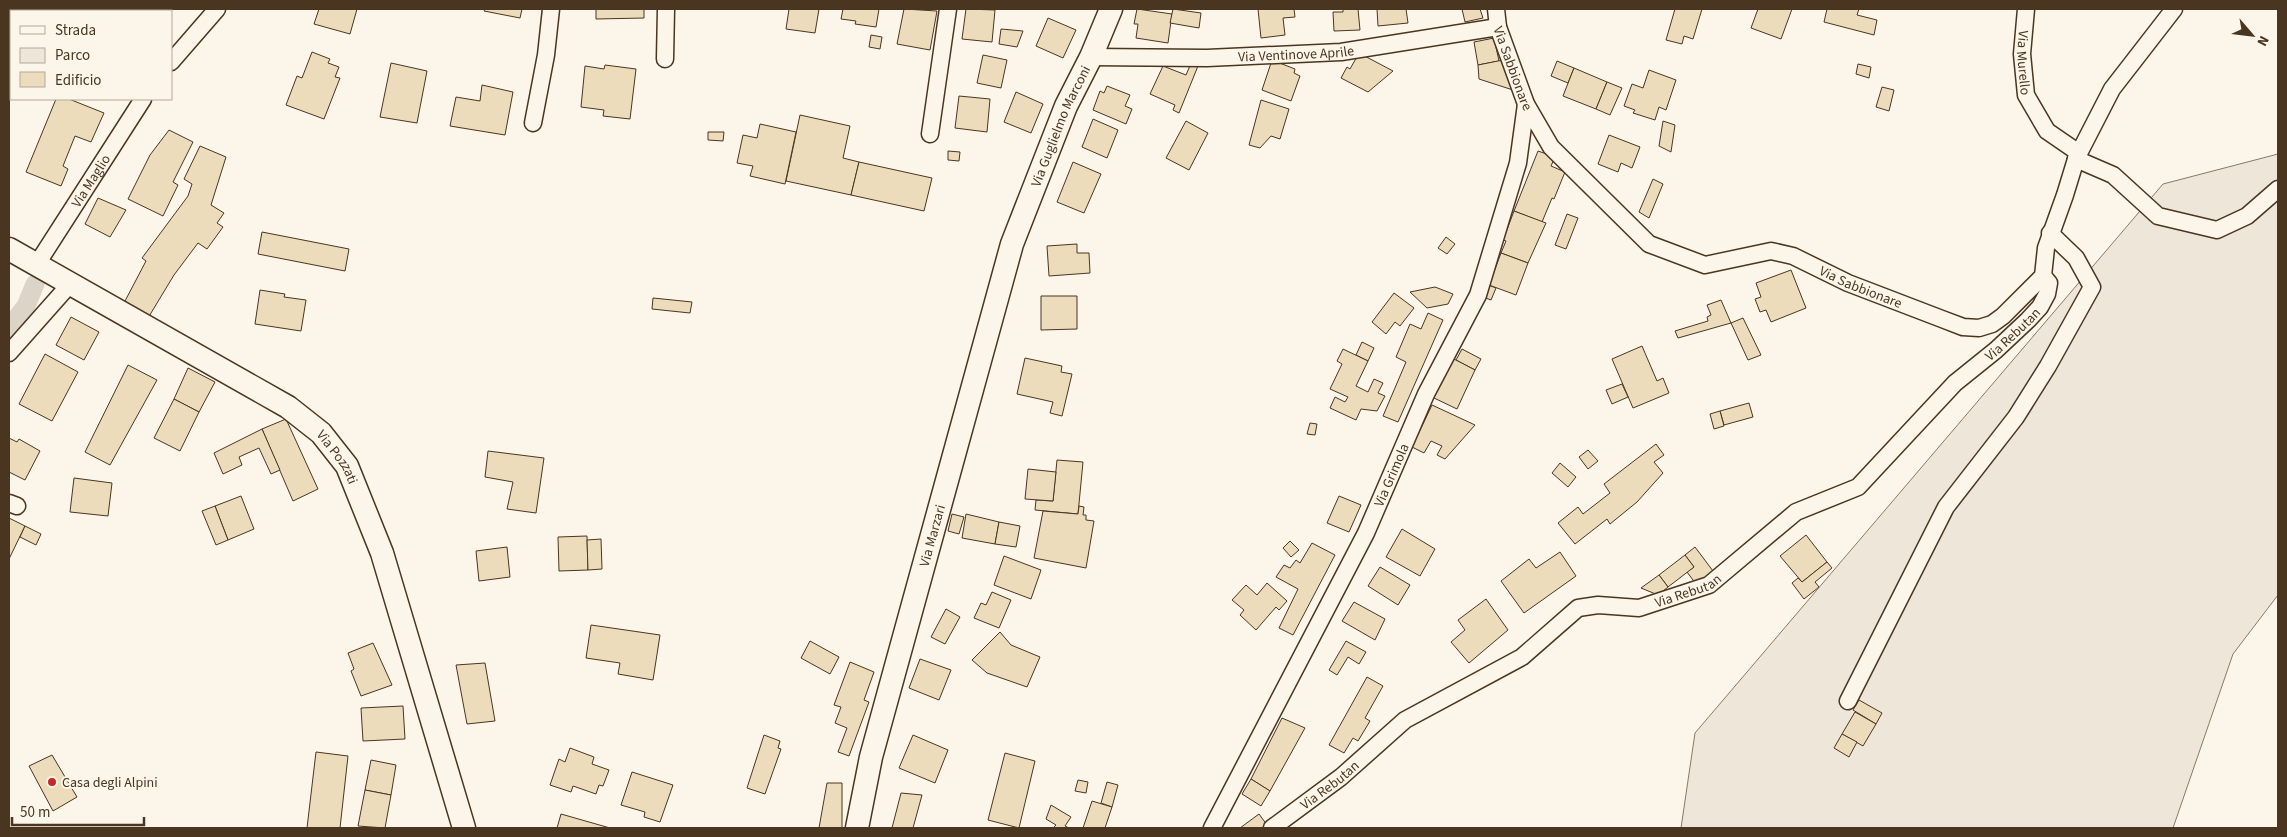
<svg xmlns="http://www.w3.org/2000/svg" width="2287" height="837" viewBox="0 0 2287 837" font-family="'Source Sans 3',sans-serif">
<style>
.green{fill:#ede6d9;stroke:#887966}
.lines{fill:none;stroke-linecap:round;stroke-linejoin:round}
.canal{stroke:#dcd4c6;stroke-width:19}
.building{fill:#ecdcbc;stroke:#4a3520}
.street-casing{stroke:#4a3520;stroke-width:19}
.secondary-casing{stroke:#4a3520;stroke-width:25}
.street{stroke:#fbf6e9;stroke-width:16}
.secondary{stroke:#fbf6e9;stroke-width:22}
.poi-dot{fill:#c62828;stroke:#fbf6e9;stroke-width:2}
.labels{text-anchor:middle;stroke-width:4;stroke-linejoin:round;paint-order:stroke}
.street-label{font-size:14px;fill:#4a3520;stroke:#fbf6e9}
.poi-label{font-size:14px;fill:#4a3520;stroke:#fbf6e9;text-anchor:start}
</style>
<rect width="100%" height="100%" fill="#fbf6e9"/>
<path class="green" d="M2278,154V595L2233,654L2173,828H1681L1695,733L2163,184Z"/>
<g class="lines">
<path class="canal" d="M9,328L26,306L35,284"/>
</g>
<g class="building">
<path d="M319,9H357L350,34L314,24Z"/>
<path d="M485,9H522L520,18L484,11Z"/>
<path d="M596,9H644V18L596,19Z"/>
<path d="M789,9H819L815,33L786,29Z"/>
<path d="M843,9H879L876,27L855,24L856,21L841,19Z"/>
<path d="M904,9L937,11L930,50L897,44Z"/>
<path d="M966,9L995,10L992,42L962,39Z"/>
<path d="M1137,9L1172,14L1168,43L1136,38L1138,24H1134Z"/>
<path d="M1173,9L1201,13L1199,28L1170,23Z"/>
<path d="M1258,9H1294L1295,17L1283,18L1285,35L1261,38Z"/>
<path d="M1343,9H1358L1360,30L1334,31L1333,12H1343Z"/>
<path d="M1377,9H1406L1408,23L1378,26Z"/>
<path d="M1462,9H1480L1483,18L1465,22Z"/>
<path d="M1675,9H1702L1693,39L1684,36L1682,44L1666,40Z"/>
<path d="M1758,9H1792L1781,39L1751,28Z"/>
<path d="M1827,9H1859L1857,15L1877,20L1874,35L1824,22Z"/>
<path d="M1048,18L1076,30L1063,58L1036,46Z"/>
<path d="M1001,29L1023,31L1017,47L999,44Z"/>
<path d="M871,35L882,37L880,49L869,47Z"/>
<path d="M1494,38L1499,61L1478,65L1474,42Z"/>
<path d="M9,43L11,44V79H9Z"/>
<path d="M312,52L330,59L328,63L339,67L335,77L340,78L324,119L286,105L297,76L302,78Z"/>
<path d="M1359,53L1393,71L1368,92L1341,78L1347,67L1350,69Z"/>
<path d="M983,55L1007,60L1001,88L977,83Z"/>
<path d="M1272,60L1295,69L1294,73L1300,76L1291,101L1262,90Z"/>
<path d="M1503,60L1513,90L1479,79L1478,65Z"/>
<path d="M1192,61H1200L1179,113L1173,110L1175,105L1150,94L1163,66L1186,75Z"/>
<path d="M1557,61L1574,68L1568,83L1551,76Z"/>
<path d="M391,63L427,71L417,123L380,117Z"/>
<path d="M1858,64L1871,67L1869,78L1856,74Z"/>
<path d="M605,65L636,69L630,119L603,116L604,110L581,107L585,66L604,69Z"/>
<path d="M1574,68L1607,82L1596,109L1563,96Z"/>
<path d="M1649,70L1676,80L1666,110L1659,107L1655,120L1633,113L1635,110L1624,106L1632,84L1643,88Z"/>
<path d="M1607,82L1622,88L1610,115L1596,109Z"/>
<path d="M482,85L513,92L505,135L450,126L456,97L480,101Z"/>
<path d="M1107,86L1130,95L1125,106L1132,109L1126,124L1093,110L1100,91L1104,93Z"/>
<path d="M1882,87L1894,90L1889,111L1876,107Z"/>
<path d="M1016,92L1043,104L1031,133L1004,122Z"/>
<path d="M959,96L990,99L987,132L955,128Z"/>
<path d="M56,99H69L104,113L91,142L75,136L63,166L68,169L61,186L26,172Z"/>
<path d="M1261,100L1289,109L1280,139L1271,136L1260,148L1249,145Z"/>
<path d="M800,115L850,126L843,158L859,162L851,195L786,181Z"/>
<path d="M1093,119L1118,130L1107,158L1082,147Z"/>
<path d="M1186,121L1208,133L1189,170L1166,158Z"/>
<path d="M1663,121L1675,125L1671,152L1659,146Z"/>
<path d="M760,124L796,132L785,184L750,176L753,166L737,163L743,135L757,138Z"/>
<path d="M169,130L193,142L173,182L178,185L163,216L128,199L150,155Z"/>
<path d="M708,132H724L723,141L708,140Z"/>
<path d="M1609,135L1640,147L1632,168L1621,163L1618,172L1598,164Z"/>
<path d="M200,146L226,157L211,205L224,213L217,223L223,227L207,249L198,243L174,275L148,318L125,301L146,261L142,258L188,196L192,184L184,179Z"/>
<path d="M948,151L960,152L959,161L948,160Z"/>
<path d="M1538,151L1555,157L1551,166L1565,172L1554,199L1552,198L1542,222L1514,211Z"/>
<path d="M859,162L932,178L924,211L851,195Z"/>
<path d="M1073,162L1101,174L1084,213L1057,202Z"/>
<path d="M1653,179L1663,184L1649,218L1639,212Z"/>
<path d="M98,198L126,210L110,237L85,224Z"/>
<path d="M1514,211L1546,223L1528,263L1501,253L1506,241L1503,240Z"/>
<path d="M1567,214L1578,218L1566,249L1555,245Z"/>
<path d="M262,232L349,249L345,271L258,254Z"/>
<path d="M1446,237L1455,244L1447,254L1438,248Z"/>
<path d="M1077,244V253H1089L1090,273L1049,276L1047,246Z"/>
<path d="M1501,253L1528,263L1516,295L1489,285Z"/>
<path d="M1791,270L1806,308L1771,322L1766,310L1760,312L1755,299L1761,297L1756,283Z"/>
<path d="M1483,283L1496,288L1491,300L1478,295Z"/>
<path d="M1435,287L1453,294L1448,304L1427,308L1410,292Z"/>
<path d="M260,290L285,294L284,297L306,300L301,331L255,324Z"/>
<path d="M1394,293L1414,308L1400,326L1395,322L1386,334L1372,322Z"/>
<path d="M1041,296H1077V329L1041,330Z"/>
<path d="M653,298L692,302L690,313L652,309Z"/>
<path d="M1721,300L1731,323L1678,338L1675,331L1708,321L1707,317L1711,315L1707,305Z"/>
<path d="M1428,313L1443,320L1398,422L1383,416L1406,362L1396,357L1410,324L1421,329Z"/>
<path d="M71,317L99,332L84,360L56,345Z"/>
<path d="M1743,318L1761,355L1748,360L1731,323Z"/>
<path d="M1362,342L1374,348L1368,361L1356,355Z"/>
<path d="M1642,346L1657,381L1663,378L1669,393L1633,408L1612,359Z"/>
<path d="M1343,349L1368,361L1356,386L1368,392L1374,379L1383,383L1378,393L1385,396L1377,411L1361,409L1356,420L1330,408L1335,397L1345,402L1348,397L1330,389L1342,364L1337,361Z"/>
<path d="M1462,349L1481,359L1475,370L1456,360Z"/>
<path d="M45,354L78,372L52,421L19,404Z"/>
<path d="M1025,358L1062,366L1061,372L1072,374L1062,416L1050,413L1053,402L1017,394Z"/>
<path d="M1454,359L1475,370L1457,409L1432,397Z"/>
<path d="M128,365L157,380L110,465L85,452Z"/>
<path d="M188,368L215,382L199,412L174,399Z"/>
<path d="M1622,384L1628,397L1612,404L1606,390Z"/>
<path d="M174,399L199,412L180,451L154,438Z"/>
<path d="M1749,403L1753,417L1724,425L1720,411Z"/>
<path d="M1432,405L1475,425L1445,459L1437,455L1442,446L1431,441L1424,453L1412,447Z"/>
<path d="M1720,411L1724,426L1714,429L1710,414Z"/>
<path d="M286,419L318,489L293,501L262,429Z"/>
<path d="M1310,423L1317,424L1315,435L1307,434Z"/>
<path d="M262,429L280,470L271,474L259,448L239,457L242,465L223,474L214,453Z"/>
<path d="M9,438L17,442L19,439L40,451L25,480L9,472Z"/>
<path d="M1656,444L1664,455L1654,462L1663,473L1637,502L1610,524L1607,519L1575,544L1558,523L1578,507L1583,514L1610,493L1604,484Z"/>
<path d="M1588,450L1598,461L1588,469L1579,457Z"/>
<path d="M488,451L544,458L536,513L507,509L513,482L485,477Z"/>
<path d="M1057,460L1083,462L1078,514L1035,510L1036,500L1053,501Z"/>
<path d="M1560,463L1576,477L1568,487L1552,473Z"/>
<path d="M1028,469L1056,472L1053,501L1025,499Z"/>
<path d="M74,478L112,483L108,516L70,512Z"/>
<path d="M241,496L254,529L228,540L215,506Z"/>
<path d="M1339,496L1361,505L1349,532L1327,523Z"/>
<path d="M215,506L228,540L216,545L202,511Z"/>
<path d="M1079,506L1084,507L1083,515H1086V520L1094,521L1086,568L1034,558L1043,511L1078,514Z"/>
<path d="M952,514L964,517L959,534L948,531Z"/>
<path d="M966,514L999,522L995,544L962,538Z"/>
<path d="M9,518L25,526L9,559Z"/>
<path d="M999,522L1020,526L1016,547L995,544Z"/>
<path d="M25,526L41,534L36,545L20,537Z"/>
<path d="M1402,529L1435,549L1420,576L1386,557Z"/>
<path d="M1806,535L1827,562L1802,582L1780,556Z"/>
<path d="M587,536L588,570L559,571L558,537Z"/>
<path d="M601,539L602,569L588,570L587,540Z"/>
<path d="M1290,541L1299,550L1291,557L1283,548Z"/>
<path d="M1312,543L1335,555L1293,635L1279,628L1298,589L1276,577L1284,565L1290,568L1296,560L1300,563Z"/>
<path d="M507,547L510,577L479,581L476,551Z"/>
<path d="M1695,547L1713,571L1696,584L1687,572L1694,567L1685,555Z"/>
<path d="M1560,552L1576,576L1524,613L1501,581L1529,559L1536,568Z"/>
<path d="M1685,555L1694,567L1668,587L1659,575Z"/>
<path d="M1004,556L1041,570L1031,599L994,585Z"/>
<path d="M1827,562L1832,568L1815,582L1819,587L1804,599L1792,583L1798,578L1802,582Z"/>
<path d="M1380,567L1410,585L1398,605L1368,586Z"/>
<path d="M1659,575L1668,587L1658,595L1641,588Z"/>
<path d="M1267,583L1287,601L1279,610L1276,607L1256,630L1240,615L1244,610L1232,600L1246,585L1257,595Z"/>
<path d="M992,592L1011,600L999,628L974,618L981,603L986,605Z"/>
<path d="M1486,599L1508,630L1469,663L1451,642L1465,630L1458,620Z"/>
<path d="M1354,602L1385,619L1375,640L1342,621Z"/>
<path d="M946,609L960,617L945,644L931,637Z"/>
<path d="M591,625L660,635L653,680L618,674L620,663L586,658Z"/>
<path d="M1000,632L1011,645L1040,657L1027,687L987,673L972,660Z"/>
<path d="M810,641L839,657L830,674L801,658Z"/>
<path d="M1346,641L1366,652L1359,664L1348,657L1337,675L1329,670Z"/>
<path d="M373,643L392,685L361,696L351,671L354,669L348,653Z"/>
<path d="M920,659L951,670L939,700L909,688Z"/>
<path d="M850,662L874,672L864,700L869,702L849,756L838,752L847,728L835,723L841,707L834,705Z"/>
<path d="M485,663L495,721L467,724L456,665Z"/>
<path d="M1367,677L1383,686L1365,718L1370,721L1358,741L1353,738L1344,753L1329,745Z"/>
<path d="M1859,700L1882,713L1876,724L1853,710Z"/>
<path d="M403,706L405,739L363,741L361,708Z"/>
<path d="M1855,712L1876,724L1863,746L1842,734Z"/>
<path d="M1282,718L1305,728L1270,791L1251,779Z"/>
<path d="M1842,734L1857,742L1849,757L1834,748Z"/>
<path d="M764,735L780,741L778,748L781,749L765,794L747,788Z"/>
<path d="M913,735L948,750L935,783L899,768Z"/>
<path d="M570,748L594,757L592,764L609,770L603,786L599,785L596,794L573,786L571,792L550,785L559,759L565,762Z"/>
<path d="M316,752L348,756L340,828H307Z"/>
<path d="M1005,753L1035,761L1019,828L988,820Z"/>
<path d="M52,755L77,797L53,811L29,766Z"/>
<path d="M371,760L396,765L391,795L365,790Z"/>
<path d="M632,772L673,785L660,822L644,817L645,812L621,805Z"/>
<path d="M1251,779L1270,791L1261,806L1242,794Z"/>
<path d="M1078,780L1088,782L1086,793L1075,791Z"/>
<path d="M1107,782L1118,785L1112,807L1101,803Z"/>
<path d="M827,783H842V828H819Z"/>
<path d="M365,790L391,795L385,828L358,826Z"/>
<path d="M901,793L922,795L913,828H892Z"/>
<path d="M1092,801L1112,807L1105,828H1083Z"/>
<path d="M1051,805L1071,817L1065,826L1069,828H1053L1056,825L1046,819Z"/>
<path d="M561,814L610,828H557Z"/>
<path d="M1259,814L1267,825L1263,828H1240Z"/>
</g>
<g class="lines">
<defs>
<g id="street">
<path id="s1" d="M1496,9L1498,27L1526,104L1551,147L1649,244L1705,265L1771,251L1793,256L1848,283L1942,319L1963,327L1979,328L1992,324L2003,316L2043,276L2046,248L2065,195L2076,159L2112,89L2174,9"/>
<path id="s2" d="M2026,9L2022,54L2026,95L2047,131L2079,153"/>
<path id="s3" d="M1091,57L1207,58L1341,52L1498,27"/>
<path d="M665,59L666,9"/>
<path d="M171,62L217,9"/>
<path d="M533,123L546,55L551,9"/>
<path d="M930,134L948,9"/>
<path d="M2076,159L2113,175L2158,216L2217,230L2247,216L2278,189"/>
<path id="s4" d="M37,264L143,99"/>
<path d="M9,353L71,283"/>
<path d="M9,503L17,506"/>
<path d="M1848,701L1946,507L2016,417L2048,366L2092,287L2076,258L2050,233"/>
<path id="s5" d="M1212,828L1366,533L1426,394L1478,295L1518,163L1526,104"/>
<path id="s6" d="M1272,828L1341,777L1405,720L1522,657L1578,608L1598,605L1639,608L1709,585L1796,512L1858,487L1955,383L1996,350L2028,320L2040,307L2047,294L2049,283L2043,276"/>
</g>
<g id="secondary">
<path id="s7" d="M9,249L288,407L321,433L347,466L382,553L464,828"/>
<path id="s8" d="M857,828L871,757L1012,244L1066,106L1091,57L1111,9"/>
</g>
</defs>
<use href="#street" class="street-casing"/>
<use href="#secondary" class="secondary-casing"/>
<use href="#street" class="street"/>
<use href="#secondary" class="secondary"/>
</g>
<circle class="poi-dot" cx="52" cy="782" r="5"/>
<g class="labels">
<g class="street-label">
<text dy="5" stroke="none"><textPath href="#s3" startOffset="205">Via Ventinove Aprile</textPath></text>
<text dy="5" stroke="none"><textPath href="#s2" startOffset="54">Via Murello</textPath></text>
<text dy="5" stroke="none"><textPath href="#s1" startOffset="62">Via Sabbionare</textPath></text>
<text dy="5" stroke="none"><textPath href="#s8" startOffset="732">Via Guglielmo Marconi</textPath></text>
<text dy="5" stroke="none"><textPath href="#s4" startOffset="99">Via Maglio</textPath></text>
<text dy="5" stroke="none"><textPath href="#s1" startOffset="512">Via Sabbionare</textPath></text>
<text dy="5" stroke="none"><textPath href="#s6" startOffset="912">Via Rebutan</textPath></text>
<text dy="5" stroke="none"><textPath href="#s7" startOffset="392">Via Pozzati</textPath></text>
<text dy="5" stroke="none"><textPath href="#s5" startOffset="396">Via Grimola</textPath></text>
<text dy="5" stroke="none"><textPath href="#s8" startOffset="302">Via Marzari</textPath></text>
<text dy="5" stroke="none"><textPath href="#s6" startOffset="492">Via Rebutan</textPath></text>
<text dy="5" stroke="none"><textPath href="#s6" startOffset="72">Via Rebutan</textPath></text>
</g>
<g class="poi-label">
<text x="62" y="787">Casa degli Alpini</text>
</g>
</g>
<rect width="2287" height="837" fill="none" stroke="#4a3520" stroke-width="20"/>
<rect x="10" y="10" width="162" height="90" fill="#fbf6e9" stroke="#b4a999"/>
<rect x="20" y="26" width="25" height="8" fill="#fbf6e9" stroke="#b4a999"/>
<text x="55" y="35" font-size="15" fill="#4a3520">Strada</text>
<rect x="20" y="48" width="25" height="15" fill="#ede6d9" stroke="#b4a999"/>
<text x="55" y="60" font-size="15" fill="#4a3520">Parco</text>
<rect x="20" y="72" width="25" height="15" fill="#ecdcbc" stroke="#b4a999"/>
<text x="55" y="85" font-size="15" fill="#4a3520">Edificio</text>
<g transform="translate(2252 35) rotate(118)" stroke="#fbf6e9" stroke-width="4" paint-order="stroke">
<path d="M0-4L9 19L0 12L-9 19Z" fill="#4a3520"/>
<text y="-8" font-size="14" font-weight="bold" text-anchor="middle" fill="#4a3520">N</text>
</g>
<path d="M12 817v8h132v-8" fill="none" stroke="#4a3520" stroke-width="2.5"/>
<text x="20" y="817" font-size="15" fill="#4a3520" stroke="#fbf6e9" stroke-width="4" paint-order="stroke">50 m</text>
</svg>
